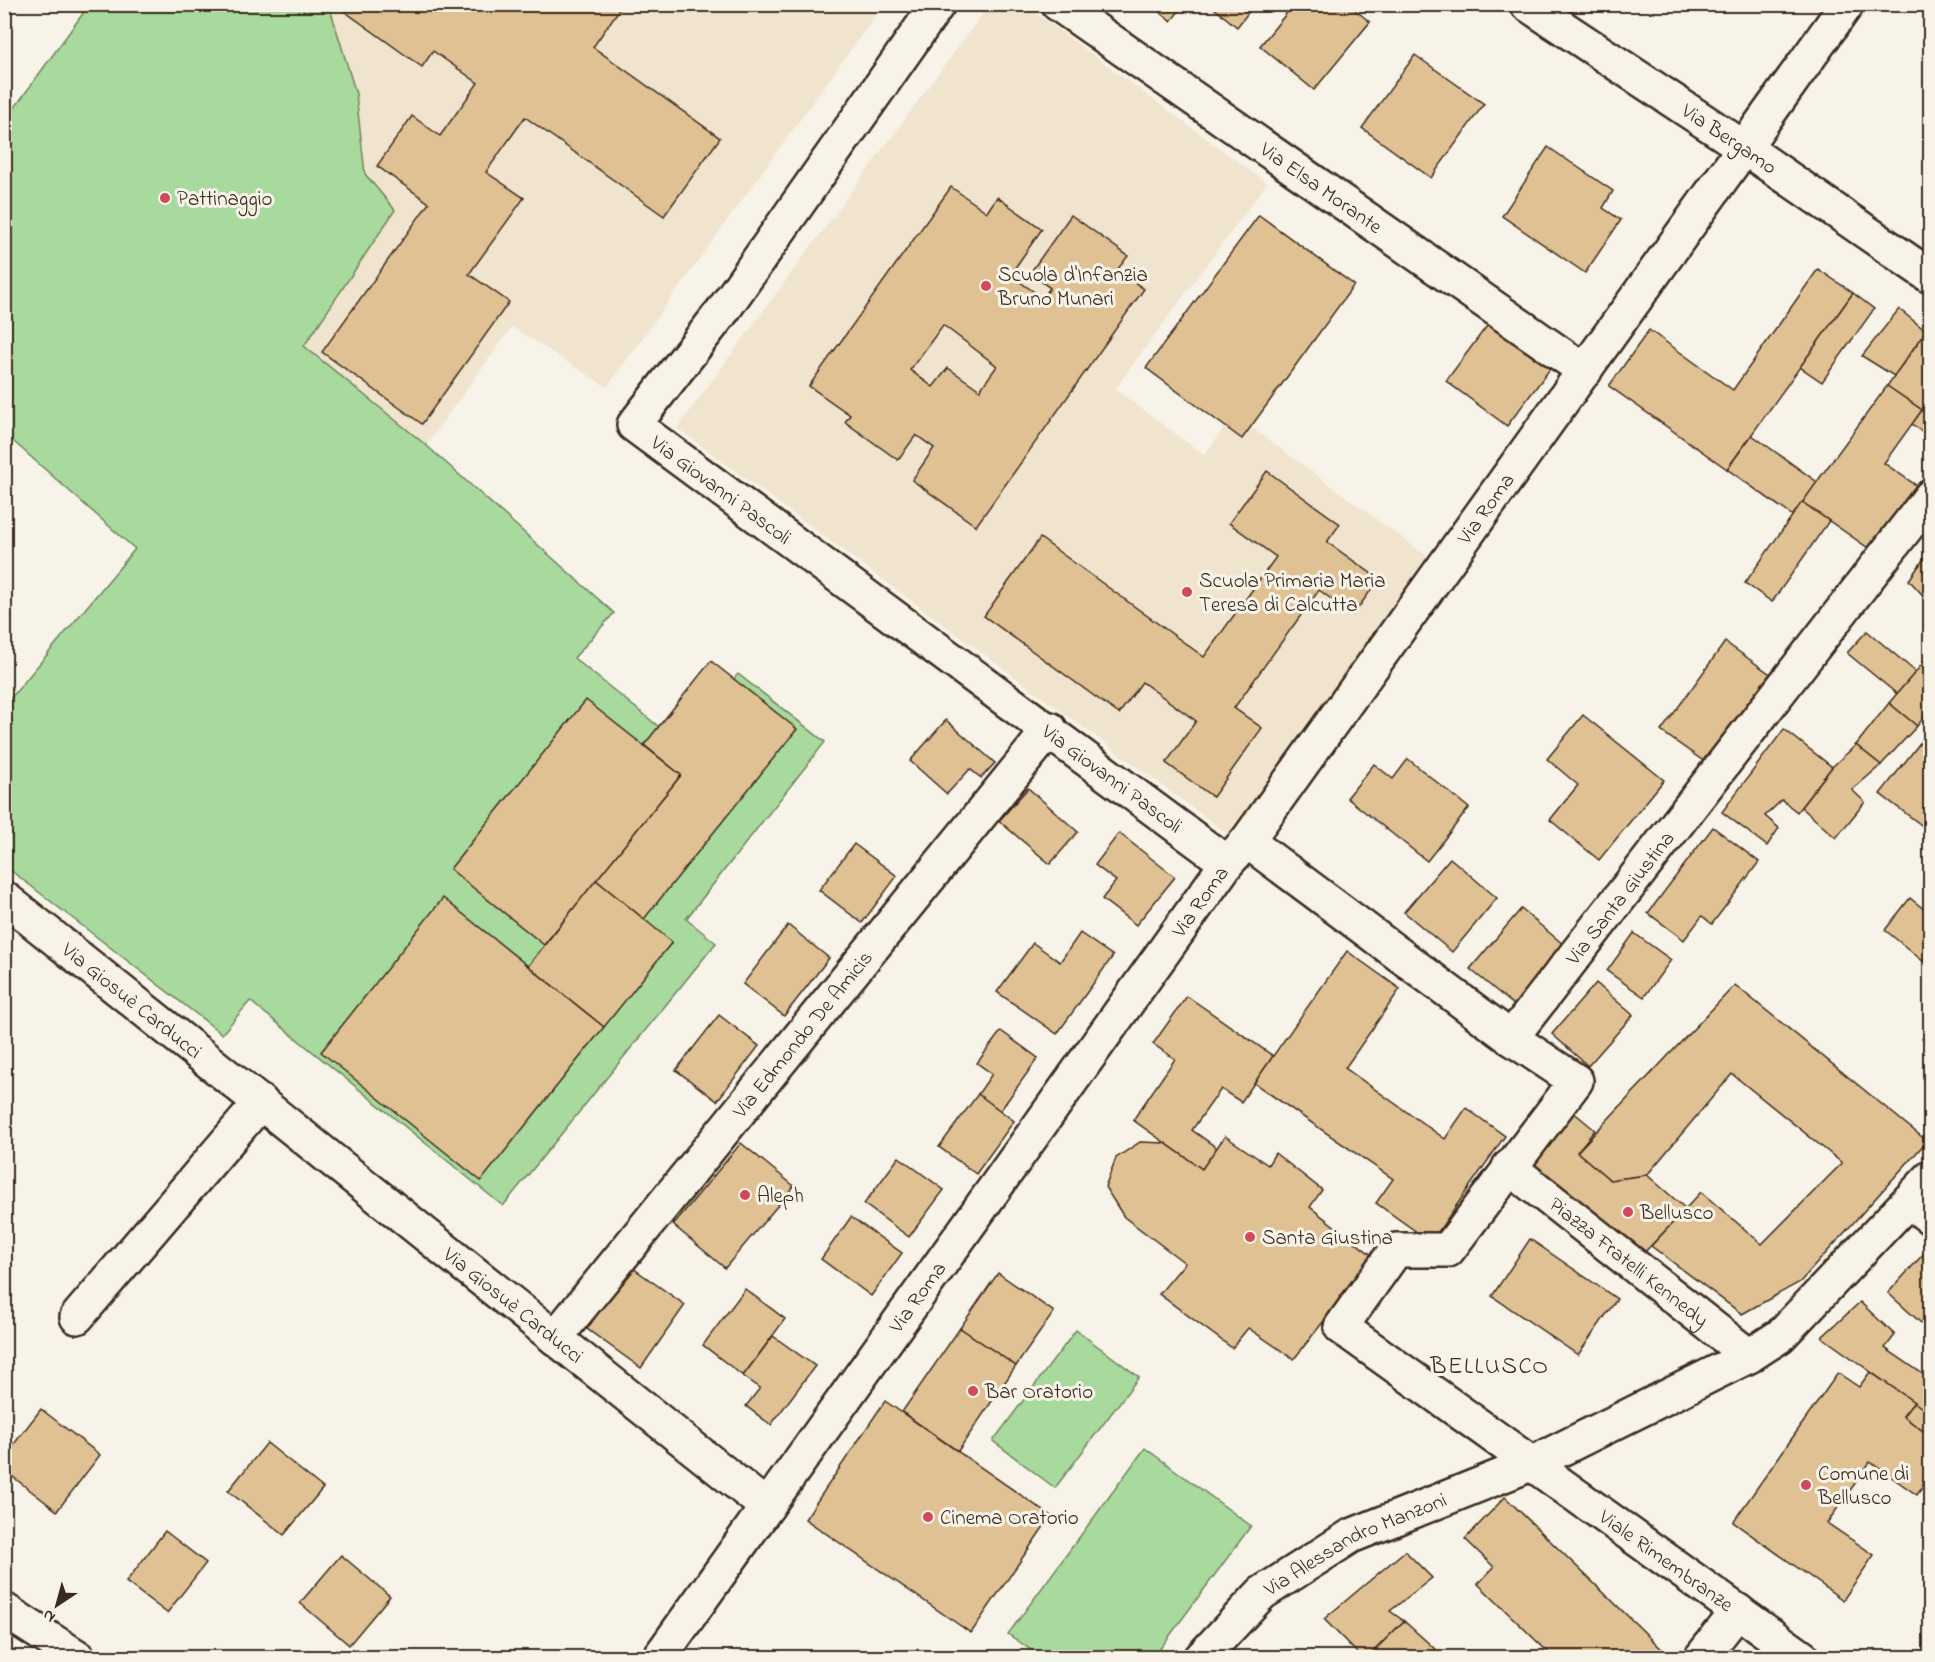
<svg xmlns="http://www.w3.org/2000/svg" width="1935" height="1662" viewBox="0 0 1935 1662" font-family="'Indie Flower',sans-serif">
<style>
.built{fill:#f0e4ce}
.green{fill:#a7da9c;stroke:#71825d;stroke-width:1.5}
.building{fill:#e0c193;stroke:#3b2a1e;stroke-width:1.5;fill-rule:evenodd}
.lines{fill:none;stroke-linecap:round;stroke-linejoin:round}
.lane-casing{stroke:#3b2a1e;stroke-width:26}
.street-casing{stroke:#3b2a1e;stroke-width:38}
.secondary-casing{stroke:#3b2a1e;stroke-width:38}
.lane{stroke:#f7f3e8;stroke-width:21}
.street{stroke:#f7f3e8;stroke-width:33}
.secondary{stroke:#f7f3e8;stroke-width:33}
.poi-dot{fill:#d1495b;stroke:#f7f3e8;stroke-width:2}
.labels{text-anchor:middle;stroke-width:6;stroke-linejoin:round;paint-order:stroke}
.street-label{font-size:21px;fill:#3b2a1e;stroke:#f7f3e8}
.poi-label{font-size:21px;fill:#3b2a1e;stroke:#f7f3e8;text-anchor:start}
.quarter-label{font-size:24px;letter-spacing:1.5px;fill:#3b2a1e;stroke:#f7f3e8}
</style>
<rect width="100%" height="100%" fill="#f7f3e8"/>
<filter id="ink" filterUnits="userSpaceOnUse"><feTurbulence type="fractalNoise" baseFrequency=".0167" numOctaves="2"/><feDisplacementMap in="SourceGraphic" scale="12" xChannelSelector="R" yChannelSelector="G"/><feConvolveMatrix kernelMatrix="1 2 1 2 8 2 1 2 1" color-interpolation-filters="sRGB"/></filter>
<g filter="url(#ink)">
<g class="built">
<path d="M874,4L880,9L607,387L512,327L426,445L304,346L394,210L365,174L356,94L329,5Z"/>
<path d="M989,5H1025L1267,183L1115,389L1204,455L1225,427H1251L1431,559L1228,834L677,428Z"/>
</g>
<g class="green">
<path d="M89,5H329L356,94L365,174L395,210L304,346L426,445L614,613L574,658L679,743L738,674L825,742L686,919L716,943L503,1206L250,1001L222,1034L5,866V705L135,549L5,434V121Z"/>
<path d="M1076,1330L1139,1377L1055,1488L993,1441Z"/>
<path d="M1145,1448L1251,1526L1154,1657H1041L1008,1634Z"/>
</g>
<g class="building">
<path d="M343,4H513L522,11L527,4H623L593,47L720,138L664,216L525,117L486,172L524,198L469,274L509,302L422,424L322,352L429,203L377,166L412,116L440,136L478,83L433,51L422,67L340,8Z"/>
<path d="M1150,4H1185L1171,21Z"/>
<path d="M1209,4H1255L1237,27Z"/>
<path d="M1294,4H1312L1321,12L1327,4H1348L1370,22L1314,90L1260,46Z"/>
<path d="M1415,55L1484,104L1431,178L1362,128Z"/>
<path d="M1548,147L1613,191L1603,208L1621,220L1585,273L1502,216Z"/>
<path d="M951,187L987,212L997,197L1042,229L1010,275L1043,298L1050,288L1030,273L1071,215L1128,256L1117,270L1144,289L976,526L912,480L934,448L916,435L898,460L845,422L850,415L809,386ZM943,325L997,366L980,390L948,368L933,387L910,370Z"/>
<path d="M1259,215L1354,285L1242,439L1146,368Z"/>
<path d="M1818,269L1853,293L1727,469L1609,386L1649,330L1733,390Z"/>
<path d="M1853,293L1874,309L1822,382L1800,367Z"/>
<path d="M1899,309L1926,331L1894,376L1862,356Z"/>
<path d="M1489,323L1550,369L1507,426L1446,381Z"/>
<path d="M1926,331L1930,334V437L1912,424L1922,410L1887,386Z"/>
<path d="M1887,386L1922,410L1884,463L1920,488L1874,552L1802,502Z"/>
<path d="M1752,435L1817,482L1793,516L1727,469Z"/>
<path d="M1267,471L1340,524L1327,542L1379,579L1353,615L1319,590L1234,708L1262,728L1213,797L1166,763L1196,721L1142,682L1119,714L984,616L1040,538L1204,657L1276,557L1229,523Z"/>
<path d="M1802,502L1829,521L1772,602L1745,583Z"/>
<path d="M1930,550V603L1909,580Z"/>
<path d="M1867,631L1916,672L1897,694L1847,653Z"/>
<path d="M1725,642L1773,676L1709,765L1661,731Z"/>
<path d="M1930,655V710L1917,726L1889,703Z"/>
<path d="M711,661L797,729L644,919L596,880L681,775L644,745Z"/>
<path d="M586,700L681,775L544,945L450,869Z"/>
<path d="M1889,703L1917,726L1881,765L1856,745Z"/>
<path d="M1583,715L1664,780L1599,860L1550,820L1578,785L1547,759Z"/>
<path d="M946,720L995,763L981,778L970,769L947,794L910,761Z"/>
<path d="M1784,729L1832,767L1797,812L1782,800L1765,816L1779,828L1767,846L1722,812Z"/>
<path d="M1923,739L1930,742V827L1928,830L1880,794Z"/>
<path d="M1856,745L1881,765L1852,790L1865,802L1836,838L1801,807L1832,767Z"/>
<path d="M1408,759L1469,808L1427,861L1347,798L1374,764L1393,779Z"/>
<path d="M1028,788L1078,832L1050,864L999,821Z"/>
<path d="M1713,827L1759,862L1712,924L1702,916L1684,940L1648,913Z"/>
<path d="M1119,833L1175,877L1136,925L1102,899L1116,881L1095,865Z"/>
<path d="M854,844L897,876L862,923L819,890Z"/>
<path d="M1450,858L1497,898L1452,952L1404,912Z"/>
<path d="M596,880L672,942L604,1027L528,966Z"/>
<path d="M443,898L604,1027L481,1181L321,1052Z"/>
<path d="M1910,898L1930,914V967L1885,930Z"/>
<path d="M1521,909L1570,950L1520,1010L1470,969Z"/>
<path d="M788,925L829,958L784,1016L743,984Z"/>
<path d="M1080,933L1113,956L1057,1034L997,992L1033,943L1060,962Z"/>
<path d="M1634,933L1671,960L1644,997L1607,971Z"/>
<path d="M1347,951L1400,989L1345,1068L1445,1139L1466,1108L1505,1136L1431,1242L1376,1203L1393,1179L1254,1083Z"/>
<path d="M1596,983L1633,1015L1588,1066L1552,1034Z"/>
<path d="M1735,985L1927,1141L1800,1282L1742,1314L1651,1246L1701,1192L1762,1244L1842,1163L1732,1074L1647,1175L1610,1180L1577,1152Z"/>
<path d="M1187,996L1273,1056L1241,1102L1221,1089L1192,1130L1217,1148L1202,1169L1133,1120L1175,1059L1153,1044Z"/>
<path d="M719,1015L759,1046L717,1101L676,1070Z"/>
<path d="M1930,1029V1046L1922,1039Z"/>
<path d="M1001,1031L1038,1058L1000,1111L978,1094L992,1074L977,1063Z"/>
<path d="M978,1094L1014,1121L976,1174L939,1147Z"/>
<path d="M1572,1111L1595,1130L1577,1152L1610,1180L1647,1175L1686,1209L1637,1260L1528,1166Z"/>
<path d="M1225,1136L1268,1165L1275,1153L1322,1190L1310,1207L1374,1257L1294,1359L1248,1328L1232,1348L1159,1294L1185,1263L1124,1217L1105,1187L1116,1158L1140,1142L1165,1143L1202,1169Z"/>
<path d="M741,1143L794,1186L725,1268L673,1225Z"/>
<path d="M899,1157L944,1190L909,1237L864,1204Z"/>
<path d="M851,1217L902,1253L871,1296L821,1259Z"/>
<path d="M1530,1239L1617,1299L1578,1355L1492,1296Z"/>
<path d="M1928,1249L1930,1252V1331L1888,1293Z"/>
<path d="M630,1266L685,1305L641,1368L587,1329Z"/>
<path d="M998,1273L1054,1312L1016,1366L960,1328Z"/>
<path d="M745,1289L785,1319L743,1376L703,1345Z"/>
<path d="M1860,1302L1895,1335L1885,1348L1930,1379V1414L1822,1337Z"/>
<path d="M960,1328L1016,1366L958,1451L902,1412Z"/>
<path d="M773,1336L815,1366L771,1425L746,1406L760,1388L743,1376Z"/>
<path d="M1870,1372L1914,1402L1903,1416L1930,1436V1476L1917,1495L1870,1462L1827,1523L1874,1555L1843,1600L1733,1522L1838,1373L1859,1387Z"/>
<path d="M885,1401L1051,1516L971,1633L805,1519Z"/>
<path d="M1914,1402L1930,1414V1436L1903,1416Z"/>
<path d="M41,1409L100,1455L57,1511L4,1470V1457Z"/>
<path d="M267,1443L323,1488L284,1535L228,1491Z"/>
<path d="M1505,1497L1671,1658H1554L1478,1584L1494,1567L1465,1539Z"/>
<path d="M165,1531L206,1563L167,1613L126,1582Z"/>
<path d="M1405,1551L1432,1578L1390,1611L1404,1621L1367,1658H1362L1324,1619Z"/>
<path d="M341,1555L390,1596L349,1645L300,1603Z"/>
<path d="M1404,1621L1445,1658H1367Z"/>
</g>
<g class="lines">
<defs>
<path id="lane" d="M1905,1206L1930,1225"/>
<g id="street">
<path id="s1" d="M938,4L724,309L634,425L1227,863"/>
<path id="s2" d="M1058,4L1585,371"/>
<path id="s3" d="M1247,841L1511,1038L1930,497"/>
<path id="s4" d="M4,898L767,1507"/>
<path id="s5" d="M1511,1038L1576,1081L1448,1250H1396L1341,1327L1803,1658"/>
<path id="s6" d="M1509,1167L1749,1356"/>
<path d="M77,1317L261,1102"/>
<path id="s7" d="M555,1338L1050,729"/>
<path d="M4,1610L79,1658"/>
<path id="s8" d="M659,1658L1227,863L1247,841L1847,4"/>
<path id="s9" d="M1201,1658L1262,1593L1351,1536L1531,1464L1749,1356L1780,1336L1930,1178"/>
<path d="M1701,1658L1738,1611"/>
</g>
<g id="secondary">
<path id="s10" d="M1527,4L1746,149L1930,276"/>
</g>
</defs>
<use href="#lane" class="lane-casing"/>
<use href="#street" class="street-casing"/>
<use href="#secondary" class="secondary-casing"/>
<use href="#lane" class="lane"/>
<use href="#street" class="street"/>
<use href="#secondary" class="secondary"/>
</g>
</g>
<g class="poi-dot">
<circle cx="165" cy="198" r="6"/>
<circle cx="986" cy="286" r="6"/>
<circle cx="1187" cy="592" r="6"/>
<circle cx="745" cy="1195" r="6"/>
<circle cx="1628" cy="1212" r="6"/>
<circle cx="1250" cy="1237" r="6"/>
<circle cx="973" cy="1391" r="6"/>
<circle cx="1806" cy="1485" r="6"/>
<circle cx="928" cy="1517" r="6"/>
</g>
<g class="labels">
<g class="street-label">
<text dy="7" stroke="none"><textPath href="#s10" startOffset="243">Via Bergamo</textPath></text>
<text dy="7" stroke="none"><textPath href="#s2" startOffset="321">Via Elsa Morante</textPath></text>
<text dy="7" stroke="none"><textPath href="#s1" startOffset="628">Via Giovanni Pascoli</textPath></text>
<text dy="7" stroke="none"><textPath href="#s8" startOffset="1416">Via Roma</textPath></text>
<text dy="7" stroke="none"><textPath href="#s1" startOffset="1114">Via Giovanni Pascoli</textPath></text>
<text dy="7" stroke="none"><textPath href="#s3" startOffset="507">Via Santa Giustina</textPath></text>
<text dy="7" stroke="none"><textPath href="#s8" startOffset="930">Via Roma</textPath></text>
<text dy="7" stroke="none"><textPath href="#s4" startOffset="164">Via Giosuè Carducci</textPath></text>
<text dy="7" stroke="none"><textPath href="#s7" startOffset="392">Via Edmondo De Amicis</textPath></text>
<text dy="7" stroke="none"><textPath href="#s6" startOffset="153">Piazza Fratelli Kennedy</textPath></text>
<text dy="7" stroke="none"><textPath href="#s8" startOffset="444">Via Roma</textPath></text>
<text dy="7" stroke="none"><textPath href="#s4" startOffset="652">Via Giosuè Carducci</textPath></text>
<text dy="7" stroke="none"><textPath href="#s9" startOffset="195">Via Alessandro Manzoni</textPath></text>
<text dy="7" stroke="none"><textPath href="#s5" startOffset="837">Viale Rimembranze</textPath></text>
</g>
<g class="poi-label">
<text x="177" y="205">Pattinaggio</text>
<text x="998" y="281">Scuola d'Infanzia<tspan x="998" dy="24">Bruno Munari</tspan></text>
<text x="1199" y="587">Scuola Primaria Maria<tspan x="1199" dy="24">Teresa di Calcutta</tspan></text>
<text x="757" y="1202">Aleph</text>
<text x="1640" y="1219">Bellusco</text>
<text x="1262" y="1244">Santa Giustina</text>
<text x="985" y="1398">Bar Oratorio</text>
<text x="1818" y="1480">Comune di<tspan x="1818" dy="24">Bellusco</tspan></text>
<text x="940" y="1524">Cinema Oratorio</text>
</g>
<g class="quarter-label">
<text x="1490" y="1373">BELLUSCO</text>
</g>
</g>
<rect width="1935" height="1662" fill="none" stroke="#f7f3e8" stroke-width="24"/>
<rect x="12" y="12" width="1911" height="1638" fill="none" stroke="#3b2a1e" stroke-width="2" filter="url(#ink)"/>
<g transform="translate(57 1605) rotate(216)" stroke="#f7f3e8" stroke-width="4.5" paint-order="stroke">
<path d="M0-4.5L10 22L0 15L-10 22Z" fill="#3b2a1e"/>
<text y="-9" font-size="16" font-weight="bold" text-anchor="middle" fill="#3b2a1e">N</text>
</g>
</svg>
